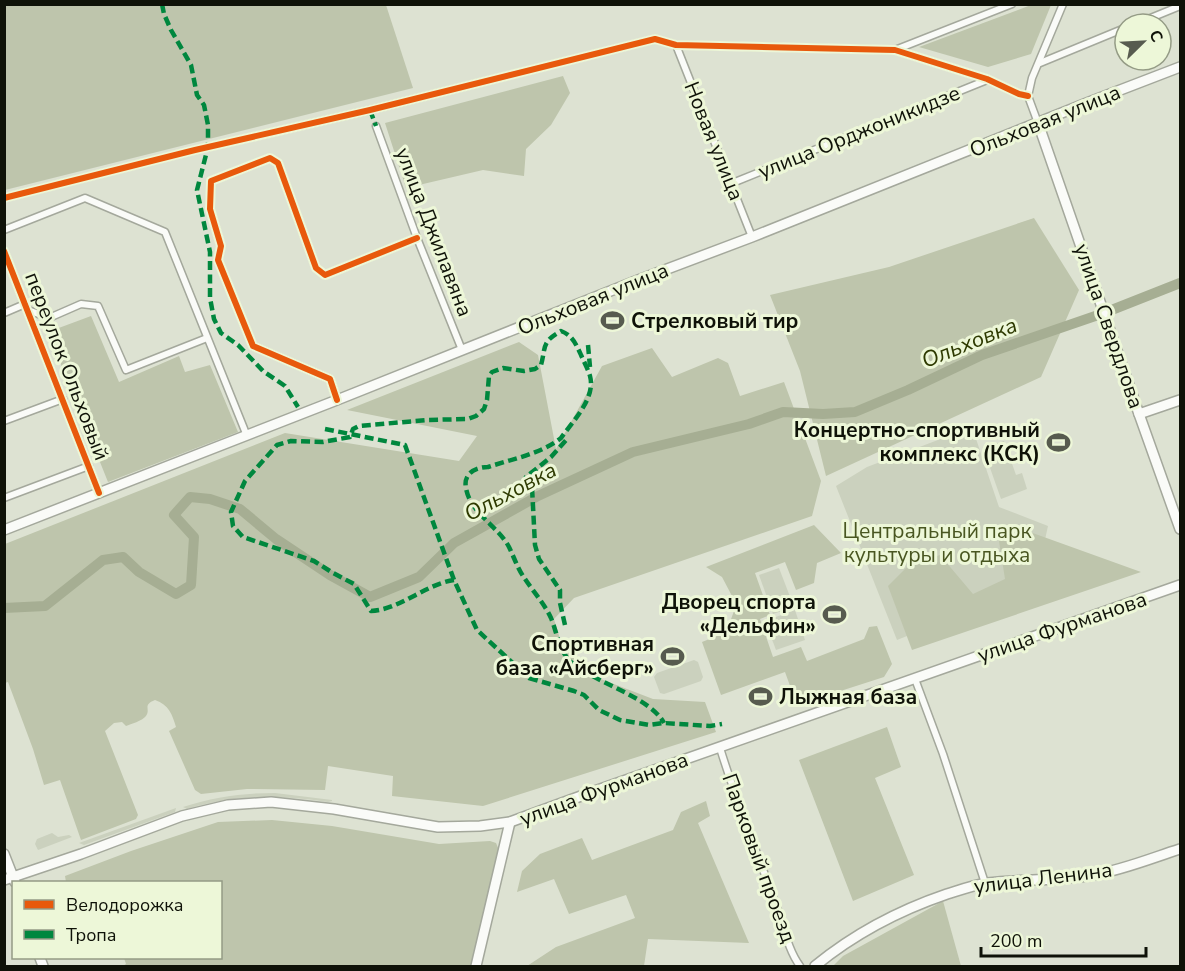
<svg xmlns="http://www.w3.org/2000/svg" width="1185" height="971" viewBox="0 0 1185 971" font-family="'Nunito Sans',sans-serif">
<style>
.green{fill:#cbd1be}
.forest{fill:#bec5ac}
.lines{fill:none;stroke-linecap:round;stroke-linejoin:round}
.river{stroke:#a6ae93;stroke-width:10}
.street-casing{stroke:#a4a89c;stroke-width:9}
.secondary-casing{stroke:#a4a89c;stroke-width:12}
.street{stroke:#fafbf8;stroke-width:6}
.secondary{stroke:#fafbf8;stroke-width:9}
.quiet{stroke:#00873e;stroke-width:4.5;stroke-dasharray:9 4.5;stroke-linecap:butt}
.cycleway-casing{stroke:#edf7d8;stroke-width:10}
.cycleway{stroke:#e8590c;stroke-width:6}
.labels{text-anchor:middle;stroke-width:6;stroke-linejoin:round;paint-order:stroke}
.street-label{font-size:21px;fill:#0f1208;stroke:#edf7d8}
.poi-label{font-size:21px;font-weight:bold;fill:#0f1208;stroke:#edf7d8;text-anchor:end}
.park-label{font-size:21px;fill:#495621;stroke:#edf7d8}
.water-label{font-size:22px;font-style:italic;fill:#2e3a01;stroke:#edf7d8}
</style>
<rect width="100%" height="100%" fill="#dde2d2"/>
<g class="green">
<path d="M972,427L999,507L1048,526L1044,544L1052,578L897,640L836,486L867,467Z"/>
<path d="M1004,441L1016,475L1022,473L1027,489L1001,499L983,448Z"/>
<path d="M779,568L794,607L773,614L759,575Z"/>
<path d="M795,610L805,640L776,650L765,621Z"/>
<path d="M694,660L698,662L703,677L701,681L664,694L660,693L654,677L657,673Z"/>
<path d="M275,793L332,800V801L328,802C278,795 235,794 187,809L183,807C214,797 243,793 275,793Z"/>
<path d="M176,808L175,812L84,845L79,843Z"/>
<path d="M52,833L58,837L69,835L72,837L38,850L35,844L37,839Z"/>
</g>
<g class="forest">
<path d="M4,5H386L413,88L5,190Z"/>
<path d="M1031,5H1051L1031,54L988,67L919,47Z"/>
<path d="M563,76L570,93L551,125L526,149L524,176L483,170L406,188L385,123Z"/>
<path d="M1034,218L1079,290L1041,377L826,476L800,371L770,295L889,267Z"/>
<path d="M91,316L119,382L179,356L185,372L210,365L238,432L108,482L48,332Z"/>
<path d="M519,342L538,355L556,449L602,366L652,348L672,377L718,358L728,363L740,396L784,382L821,481L812,516L574,598L554,619L560,639L593,676L653,699L705,702L716,732L483,806L392,796L393,776L328,766L325,790L247,789L201,794L195,790L169,731L176,727C172,714 169,705 155,700C142,705 151,709 146,716C142,721 131,724 126,726L122,722L114,723L105,731L138,815L136,819L81,840L60,780L44,785L33,749L8,682L5,683V544L285,433L459,461L477,436L347,410Z"/>
<path d="M1008,524L1141,572L912,650L888,586L908,566L940,555L973,594L1005,579L998,535Z"/>
<path d="M814,525L841,553L817,563L814,583L796,590L785,562L755,573L770,615L760,619L773,657L801,647L807,661L864,639L869,627L877,626L892,664L884,677L797,705L785,672L721,695L702,642L722,634L730,622L734,611L732,596L722,577L706,567Z"/>
<path d="M887,727L901,767L875,778L914,875L853,901L799,760Z"/>
<path d="M706,801L710,816L698,823L749,943L648,939L644,966H527L556,947L635,918L626,895L569,914L554,879L517,892L522,871L540,854L582,838L592,860L673,830L681,812Z"/>
<path d="M272,820L332,826L439,844L490,841L496,843L499,850L471,966H123L126,964L124,958H220V882H66L65,876L131,851L218,822Z"/>
<path d="M943,901L961,966H833L843,956Z"/>
</g>
<g class="lines">
<path class="river" d="M4,608L45,606L103,560L123,557L139,572L176,594L191,585L194,537L174,515L190,497L210,499L240,509L276,539L330,575L370,597L419,577L454,543L538,496L633,452L749,424L783,412L823,414L855,412L908,390L982,355L1104,313L1180,283"/>
<defs>
<g id="street">
<path d="M1136,24L1180,6"/>
<path d="M676,45L752,237"/>
<path d="M895,50L1012,4"/>
<path d="M1040,63L1125,28"/>
<path d="M1038,123L1028,96L1032,78L1063,4"/>
<path d="M376,126L417,238L462,350"/>
<path d="M730,184L987,80"/>
<path d="M4,198L195,150L370,110L655,39L676,45L895,50L987,79L1019,94L1028,96"/>
<path d="M4,230L85,198L165,232L247,436"/>
<path d="M4,251L99,493"/>
<path d="M28,310L49,318L81,304L98,306L126,370L207,338"/>
<path d="M4,313L25,304"/>
<path d="M337,400L330,379L253,346L218,260L221,246L210,209L211,181L270,158L278,163L316,268L325,275L417,238"/>
<path d="M4,421L63,399"/>
<path d="M4,498L89,466"/>
<path d="M915,679L943,754L985,883"/>
<path d="M720,748C736,800 756,850 775,902C783,922 787,949 800,966"/>
</g>
<g id="secondary">
<path d="M1038,123L1139,414L1180,529"/>
<path d="M1139,414L1180,400"/>
<path d="M4,530L337,400L638,280L752,237L1089,102L1180,67"/>
<path d="M4,854L15,882"/>
<path d="M4,880L81,854L182,816L228,805L271,802L334,809L438,827L480,826L510,822L592,792L1180,585"/>
<path d="M40,958L43,966"/>
<path d="M476,966L510,822"/>
<path d="M815,966C854,934 900,910 947,894C960,890 974,885 987,883C1022,879 1058,881 1093,875C1123,870 1152,858 1180,849"/>
</g>
</defs>
<use href="#street" class="street-casing"/>
<use href="#secondary" class="secondary-casing"/>
<use href="#street" class="street"/>
<use href="#secondary" class="secondary"/>
<g class="quiet">
<path d="M162,4L164,14L171,30L191,65L197,95L204,105L208,125V147L197,190L210,252V298L214,319L221,333L238,345L263,371L285,386L298,407"/>
<path d="M370,110L376,126"/>
<path d="M588,345L590,367"/>
<path d="M325,429L405,445L454,580L477,630L529,678L574,691L584,695L599,710L620,720L649,725L664,723L710,726L722,724"/>
<path d="M454,580C426,584 399,610 371,611L354,584L333,573L314,561L243,537L233,526L231,512L245,481L277,445L291,441L323,442L350,437L353,429L359,426L427,420L468,419L476,416L484,409L487,400L489,376L492,372L503,368L524,371L535,369L541,365C546,347 541,342 561,331C572,335 576,344 581,355C584,362 588,369 590,376C596,398 573,421 561,438C541,454 512,459 488,467C475,467 463,474 466,488C470,513 498,526 509,547C514,557 517,567 523,576C532,590 544,603 551,618C558,635 558,650 572,663C596,683 650,697 664,723"/>
<path d="M565,625L560,603V590L539,559L535,545L532,487L526,477L551,457L567,439"/>
</g>
<defs>
<g id="cycleway">
<path d="M4,198L195,150L370,110L655,39L676,45L895,50L987,79L1019,94L1028,96"/>
<path d="M4,251L99,493"/>
<path d="M337,400L330,379L253,346L218,260L221,246L210,209L211,181L270,158L278,163L316,268L325,275L417,238"/>
</g>
</defs>
<use href="#cycleway" class="cycleway-casing"/>
<use href="#cycleway" class="cycleway"/>
</g>
<defs>
<symbol id="stadium-bare" viewBox="-9 -9 18 18"><path d="M0-5a6.5 5 0 1 0 0 10a6.5 5 0 1 0 0-10ZM-3.5-1.8h7v3.6h-7Z" fill="#575b4f" stroke="#edf7d8" stroke-width="2.5" paint-order="stroke"/></symbol>
</defs>
<g fill-rule="evenodd">
<use href="#stadium-bare" x="596" y="304" width="33" height="33"/>
<use href="#stadium-bare" x="1042" y="426" width="33" height="33"/>
<use href="#stadium-bare" x="818" y="598" width="33" height="33"/>
<use href="#stadium-bare" x="656" y="640" width="33" height="33"/>
<use href="#stadium-bare" x="744" y="680" width="33" height="33"/>
</g>
<g class="labels">
<g class="street-label">
<text transform="translate(1045 121) rotate(-22)" y="7">Ольховая улица</text>
<text transform="translate(859 132) rotate(-22)" y="7">улица Орджоникидзе</text>
<text transform="translate(714 141) rotate(68)" y="7">Новая улица</text>
<text transform="translate(434 232) rotate(69)" y="7">улица Джилавяна</text>
<text transform="translate(593 299) rotate(-22)" y="7">Ольховая улица</text>
<text transform="translate(1109 326) rotate(71)" y="7">улица Свердлова</text>
<text transform="translate(67 366) rotate(69)" y="7">переулок Ольховый</text>
<text transform="translate(1062 627) rotate(-19)" y="7">улица Фурманова</text>
<text transform="translate(604 789) rotate(-20)" y="7">улица Фурманова</text>
<text transform="translate(759 858) rotate(70)" y="7">Парковый проезд</text>
<text transform="translate(1043 878) rotate(-7)" y="7">улица Ленина</text>
</g>
<g class="poi-label">
<text x="631" y="328" text-anchor="start">Стрелковый тир</text>
<text x="1040" y="437">Концертно-спортивный<tspan x="1040" dy="24">комплекс (КСК)</tspan></text>
<text x="816" y="609">Дворец спорта<tspan x="816" dy="24">«Дельфин»</tspan></text>
<text x="654" y="651">Спортивная<tspan x="654" dy="24">база «Айсберг»</tspan></text>
<text x="779" y="704" text-anchor="start">Лыжная база</text>
</g>
<g class="park-label">
<text x="937" y="538">Центральный парк<tspan x="937" dy="24">культуры и отдыха</tspan></text>
</g>
<g class="water-label">
<text transform="translate(969 342) rotate(-22)" y="8">Ольховка</text>
<text transform="translate(510 491) rotate(-28)" y="8">Ольховка</text>
</g>
</g>
<rect width="1185" height="971" fill="none" stroke="#0f1208" stroke-width="12"/>
<rect x="12" y="881" width="210" height="78" fill="#edf7d8" stroke="#949b85" stroke-width="1.5"/>
<rect x="24" y="900" width="30" height="9" fill="#e8590c" stroke="#949b85" stroke-width="1.5"/>
<text x="66" y="911" font-size="18" fill="#0f1208">Велодорожка</text>
<rect x="24" y="930" width="30" height="9" fill="#00873e" stroke="#949b85" stroke-width="1.5"/>
<text x="66" y="941" font-size="18" fill="#0f1208">Тропа</text>
<g transform="translate(1143 42) rotate(66)"><circle r="28" fill="#edf7d8" stroke="#949b85" stroke-width="1.5"/>
<path d="M0-4.5L10 22L0 15L-10 22Z" fill="#575b4f"/>
<text y="-9" font-size="16" font-weight="bold" text-anchor="middle" fill="#0f1208">С</text>
</g>
<path d="M981 947v9h165v-9" fill="none" stroke="#0f1208" stroke-width="3"/>
<text x="990" y="947" font-size="18" fill="#0f1208" stroke="#edf7d8" stroke-width="4.5" paint-order="stroke">200 m</text>
</svg>
